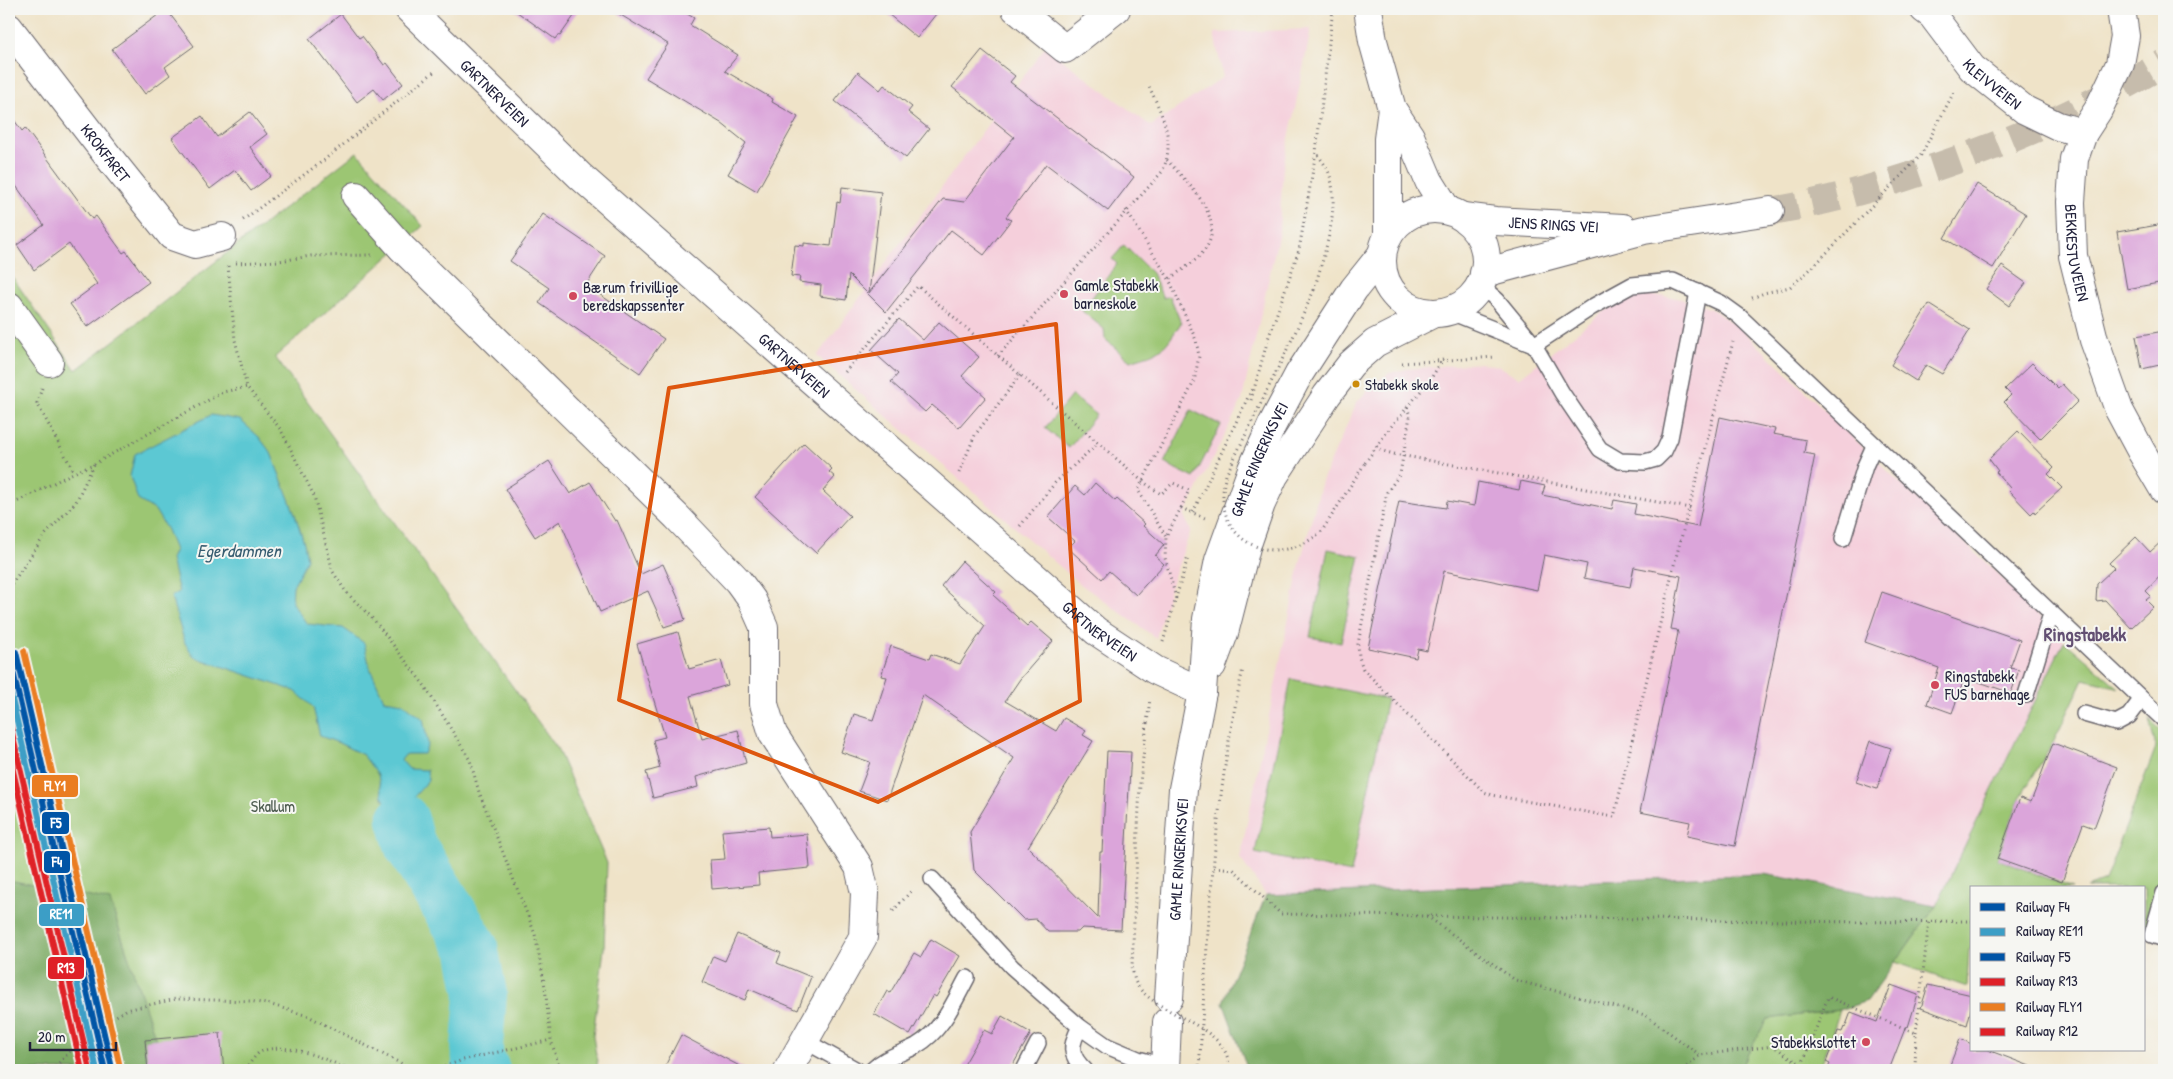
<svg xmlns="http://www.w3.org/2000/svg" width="2173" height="1079" viewBox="0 0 2173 1079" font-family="'Patrick Hand',sans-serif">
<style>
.built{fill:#f5cfdb}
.green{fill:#9cc673;stroke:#5f7457}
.forest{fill:#7dab65;stroke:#506650}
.water{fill:#5cc8d3;stroke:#3f7587}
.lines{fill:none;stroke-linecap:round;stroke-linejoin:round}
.river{stroke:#5cc8d3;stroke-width:52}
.building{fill:#dba5da}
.secondary-tunnel{stroke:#c6bcac;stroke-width:28;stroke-dasharray:28 14;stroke-linecap:butt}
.service-casing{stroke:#6a666c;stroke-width:18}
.minor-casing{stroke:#6a666c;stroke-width:30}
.tertiary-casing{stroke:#6a666c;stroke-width:30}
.secondary-casing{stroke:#6a666c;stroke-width:30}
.path{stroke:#6a666c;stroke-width:3;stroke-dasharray:1 4;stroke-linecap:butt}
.service{stroke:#fff;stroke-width:15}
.minor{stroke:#fff;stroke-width:28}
.tertiary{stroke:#fff;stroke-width:28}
.secondary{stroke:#fff;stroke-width:28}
.path-bridge{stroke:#6a666c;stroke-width:3;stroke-dasharray:1 4;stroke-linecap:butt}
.rail-1-casing{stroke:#f6f6f2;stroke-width:10}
.rail-2-casing{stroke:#f6f6f2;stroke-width:10}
.rail-3-casing{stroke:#f6f6f2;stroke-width:10}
.rail-4-casing{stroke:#f6f6f2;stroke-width:10}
.rail-5-casing{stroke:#f6f6f2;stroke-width:10}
.rail-6-casing{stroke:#f6f6f2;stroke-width:10}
.rail-1{stroke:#0054a6;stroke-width:6}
.rail-2{stroke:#3c9ec6;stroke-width:6}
.rail-3{stroke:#0054a6;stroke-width:6}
.rail-4{stroke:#df2027;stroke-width:6}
.rail-5{stroke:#ea7d21;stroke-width:6}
.rail-6{stroke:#df2027;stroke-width:6}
.marked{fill:none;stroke:#de560e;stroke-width:4;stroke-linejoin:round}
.poi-dot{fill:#d1495b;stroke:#f6f6f2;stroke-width:2}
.bus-dot{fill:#cc8c0c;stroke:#f6f6f2;stroke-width:2}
.labels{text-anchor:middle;stroke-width:4;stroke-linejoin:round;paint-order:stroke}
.bus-label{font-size:15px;fill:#22223b;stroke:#f6f6f2;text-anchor:start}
.street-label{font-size:16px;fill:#22223b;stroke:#f6f6f2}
.poi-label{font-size:16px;fill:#22223b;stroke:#f6f6f2;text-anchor:start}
.park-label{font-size:16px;fill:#4d5b4f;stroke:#f6f6f2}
.water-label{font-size:18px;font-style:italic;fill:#365c70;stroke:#f6f6f2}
.quarter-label{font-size:19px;font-weight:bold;fill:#635073;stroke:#f6f6f2}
.line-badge{stroke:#f6f6f2;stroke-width:2}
.badge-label{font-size:14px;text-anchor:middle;font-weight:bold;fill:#fff}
</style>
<rect width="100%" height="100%" fill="#f6f6f2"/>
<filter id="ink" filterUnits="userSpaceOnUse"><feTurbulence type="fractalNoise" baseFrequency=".02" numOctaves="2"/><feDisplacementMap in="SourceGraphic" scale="10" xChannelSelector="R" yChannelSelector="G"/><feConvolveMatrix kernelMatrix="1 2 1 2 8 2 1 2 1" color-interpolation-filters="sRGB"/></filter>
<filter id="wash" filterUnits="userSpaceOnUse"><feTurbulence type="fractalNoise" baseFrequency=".0096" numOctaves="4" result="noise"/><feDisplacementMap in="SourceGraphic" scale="20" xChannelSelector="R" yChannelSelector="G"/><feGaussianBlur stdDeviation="1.12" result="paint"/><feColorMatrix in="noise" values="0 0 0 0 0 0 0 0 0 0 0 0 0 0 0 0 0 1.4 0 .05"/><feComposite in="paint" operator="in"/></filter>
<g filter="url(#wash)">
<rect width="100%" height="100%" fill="#efe3c8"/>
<g class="built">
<path d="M1311,29L1283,168L1279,232L1242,400L1184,516L1191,530L1171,585L1156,638L1079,583L817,356L1045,47L1151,126L1223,77L1214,33Z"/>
<path d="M1648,295L1673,297L1697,303L1715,311L1742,330L1897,480L1994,570L2064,641L1936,906L1764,874L1266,895L1240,858L1300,563L1322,481L1357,402L1374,383L1390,373L1407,369L1480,363L1499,366L1519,378L1603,312L1628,298Z"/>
</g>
<g class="green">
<path d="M357,152L423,226L275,357L557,748L607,863L604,949L593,1036L598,1068L600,1070H9V272L76,370Z"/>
<path d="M1124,245L1152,273L1163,298L1170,296L1181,323C1162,352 1163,351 1130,361L1105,339L1104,329L1082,311L1117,264L1112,259Z"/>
<path d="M1072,395L1096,415L1069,448L1045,428Z"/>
<path d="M1191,410L1221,425L1194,478L1164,463Z"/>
<path d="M1328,549L1360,556L1341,643L1310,637Z"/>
<path d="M2064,641L2119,688L2084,679L2053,743L2020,798L1997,859L2073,888H1972V948L1969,950L1967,987L1895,962L1936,906Z"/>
<path d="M1291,679L1387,699L1351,873L1255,853Z"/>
<path d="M2149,719L2164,733V939L2144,934V888H2087L2105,881L2156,747Z"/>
<path d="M1840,1010L1820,1070H1739L1767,1019Z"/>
</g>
<g class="forest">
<path d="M1764,874L1936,906L1867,1001L1840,1010L1767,1019L1739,1070H1248L1223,1002L1266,895Z"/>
<path d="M9,880L110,901L166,1070H9Z"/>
</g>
<path class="water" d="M211,415L240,420L259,437L271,453L295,514L304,543L307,559L293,586L292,603L307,624L343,628L364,643L370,668L384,700L403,703L423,719L428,744L424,754H406L401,760L409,769L427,770L428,781L412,799L408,818L396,823L382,796L378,775L363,755L339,743L320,736L313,707L295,691L194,657L185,643L171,597L179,592L171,559L175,550L167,530L155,510L138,500L130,476L135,454Z"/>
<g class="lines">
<path class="river" d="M403,820L410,845L472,947L481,994L477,1046L478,1063L484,1070"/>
</g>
<g id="blocks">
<g class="building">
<path d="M166,9L194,46L165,67L170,75L145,94L112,49Z"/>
<path d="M513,9H579L560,36L558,35L555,39Z"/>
<path d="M611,9H679L694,18L690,25L738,55L725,71L773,99L772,102L798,117L757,191L728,174L746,143L721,123L646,78L668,44Z"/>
<path d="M882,9H940L917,38Z"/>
<path d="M341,14L359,38L362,36L384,65L387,63L403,84L383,100L374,89L357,102L309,39Z"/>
<path d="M982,50L1015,76L1010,82L1134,177L1108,211L1046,164L1006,217L1011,220L984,255L951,230L886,312L849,275L846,300L820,296L821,285L799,282L800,277L791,276L795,245L804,246V243L831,246L837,202L840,203L842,187L881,192L869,293L943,199L964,202L1014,137L952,87Z"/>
<path d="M858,72L880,90L884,85L912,107L908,112L929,129L906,158L835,101Z"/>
<path d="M250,112L267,134L250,147L271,176L251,191L235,170L210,189L172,138L202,116L217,137Z"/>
<path d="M9,113L22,131L25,128L92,219L96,216L123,253L126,251L149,282L87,327L70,304L97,284L69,244L34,270L17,245L44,225L9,176Z"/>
<path d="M1977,184L2026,214L1993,268L1944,238Z"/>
<path d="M543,214L605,256L586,285L664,339L640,373L539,303L549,288L510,261Z"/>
<path d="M2164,224V282L2127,289L2117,232Z"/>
<path d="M2002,266L2026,283L2009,306L1986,289Z"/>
<path d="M1929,304L1970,330L1942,374L1926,365L1916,381L1891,365Z"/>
<path d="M899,319L923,340L939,322L979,357L962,376L986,397L959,428L932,405L925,412L891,382L898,374L871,350Z"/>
<path d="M2164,331V364L2142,369L2136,336Z"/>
<path d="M2032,363L2058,389L2062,384L2078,401L2040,439L2004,402L2011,395L2005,389Z"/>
<path d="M1720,417L1775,429L1773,434L1806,440L1804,453L1815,455L1735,846L1687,836L1690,822L1640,812L1678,633L1677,630L1671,629L1681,576L1634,567L1630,587L1584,578L1587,564L1544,555L1537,590L1444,571L1427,651L1418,649L1416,658L1368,648L1399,501L1446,508L1447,501L1474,506L1478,482L1519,490L1521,481L1545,486L1542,495L1612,509L1614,500L1636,504L1634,514L1698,527Z"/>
<path d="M2018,431L2054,468L2048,474L2062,488L2035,513L2034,511L2031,514L2008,490L2010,488L1996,472L1998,471L1989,459Z"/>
<path d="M804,443L832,469L829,472L835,477L823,491L850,516L816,553L755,497Z"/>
<path d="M549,461L570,494L590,482L615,521L617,520L641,574L663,564L678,598L685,620L664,627L648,591L600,612L560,521L535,537L505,489Z"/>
<path d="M1095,483L1115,501L1117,499L1145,524L1143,526L1164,545L1155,556L1164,564L1136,595L1109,571L1102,579L1068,548L1075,541L1048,517L1075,486L1085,495Z"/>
<path d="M2136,537L2150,552L2164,539V572L2146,591L2151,596L2146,600L2153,607L2131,628L2105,600L2096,601L2097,584L2114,568L2109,563Z"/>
<path d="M962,561L996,592L993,595L1027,626L1031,622L1053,641L1020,679L1005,701L1056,731L1064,718L1086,731L1083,735L1093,741L1028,847L1098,918L1100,852H1102L1107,751L1131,752L1121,930L1082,928L1078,932H1048L1036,919L1024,920L974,870L970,832L1014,758L923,695L887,800L859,791L870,762L841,752L854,714L873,720L887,677L881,676L891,646L929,659L931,654L960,664L985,626L941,586Z"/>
<path d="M1882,592L2020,640L2010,668L2019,670L2011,693L1965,677L1952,713L1927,704L1939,668L1865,642Z"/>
<path d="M678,632L689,669L721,660L728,685L690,696L702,739L738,730L746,763L696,777L698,787L653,798L646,772L660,768L653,740L665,737L637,644Z"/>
<path d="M1870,741L1891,748L1877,789L1856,782Z"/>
<path d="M2053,743L2117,767L2094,828L2083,824L2062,882L1997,859L2020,798L2031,802Z"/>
<path d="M769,827L770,837L807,834L810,868L758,873L759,885L712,889L710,860L725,859L722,831Z"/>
<path d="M737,934L781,953L777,963L811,977L798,1010L749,989L745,1000L702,982L713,956L725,961Z"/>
<path d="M931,939L960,956L936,997L933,995L910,1035L874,1014L887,991L890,993L914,953L921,957Z"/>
<path d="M1891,985L1918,995L1908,1027L1906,1026L1889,1070H1827L1830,1064L1826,1062L1838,1031L1842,1032L1844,1027L1845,1028L1851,1012L1877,1022Z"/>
<path d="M1928,985L1972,995V1006L1967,1025L1921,1008Z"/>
<path d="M1002,1016L1031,1033L1010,1070H961L984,1030L992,1034Z"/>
<path d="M220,1033L224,1070H148L145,1040Z"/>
<path d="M681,1035L747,1070H663Z"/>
<path d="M1960,1039L1972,1044V1050H1988L2035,1068V1070H1948Z"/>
</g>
</g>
</g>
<g filter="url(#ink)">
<use href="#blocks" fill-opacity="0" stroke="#6a666c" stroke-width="1"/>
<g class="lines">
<path class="secondary-tunnel" d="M1770,211C1822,203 1871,189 1921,172C2007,144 2087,109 2164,63"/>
<defs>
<g id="service">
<path d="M1480,285L1497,300L1534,345L1562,393L1600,449L1620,461L1645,462L1656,459L1664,451L1670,438L1698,292"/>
<path d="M1448,311L1533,345"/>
<path d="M1534,345L1592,307L1632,285L1673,281L1721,303L1739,316L2164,720"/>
<path d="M1843,539L1865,466L1874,446"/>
<path d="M2026,695L2051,614"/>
<path d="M2084,714L2116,723L2129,716L2141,700"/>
<path d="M932,879L1012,967L1080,1027L1107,1046L1138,1059L1165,1066"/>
<path d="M2164,893L2152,935L2164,939"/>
<path d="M1080,1027C1070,1045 1069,1055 1085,1070"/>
<path d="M805,1041L857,1070"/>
<path d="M872,1070C885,1057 901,1054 916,1046C942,1031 953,1004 967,978"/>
<path d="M1024,1070L1038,1043"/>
</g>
<g id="minor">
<path id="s1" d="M409,9L580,176L1096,631L1155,670L1202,692"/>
<path d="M1016,9L1065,49L1116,9"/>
<path id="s2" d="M1924,9L1932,15L1972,68L2025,110L2058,126L2083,133"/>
<path id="s3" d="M2121,9L2125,36L2120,64L2098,110L2083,133L2074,159L2071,202L2073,256L2094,340L2119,410L2141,451L2164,490"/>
<path id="s4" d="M9,28L107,155L172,236L195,244L222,237"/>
<path d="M356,196L402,248L677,517L738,581L752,600L764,627V704L773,734L859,867L865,893L863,937L788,1070"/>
<path d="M9,306L49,362"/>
</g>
<g id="tertiary">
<path d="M1368,9L1373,41L1392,109L1410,136L1429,181L1447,210"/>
<path d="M1388,236V139L1392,109"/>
</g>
<g id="secondary">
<circle cx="1434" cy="261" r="52"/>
<path id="s5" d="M1463,217L1495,221L1623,228"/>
<path d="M1484,273L1644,230L1770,211"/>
<path d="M1212,665L1224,633L1246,547L1261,504L1274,476L1327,395L1351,364L1375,343L1434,313"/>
<path id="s6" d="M1169,998L1183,789L1202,692L1207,619L1219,560L1252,469L1272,425L1299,374L1354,289L1382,254"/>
<path d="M1165,1070L1167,1022"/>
</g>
</defs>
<use href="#service" class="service-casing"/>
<use href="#minor" class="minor-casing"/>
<use href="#tertiary" class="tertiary-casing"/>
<use href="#secondary" class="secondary-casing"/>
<g class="path">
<path d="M1167,160C1187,183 1230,220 1203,252C1194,263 1180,271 1169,279"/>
<path d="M1126,210L1169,279L1196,340L1199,356L1194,382L1138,490L1166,537"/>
<path d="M243,220L324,160L434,72"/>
<path d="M236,263L279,261L311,256L372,255"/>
<path d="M228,266L235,340L247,387L281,430L314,496L333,572L346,592L374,620L424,685L470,760L479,792L535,934L545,987L551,1040L560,1070"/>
<path d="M1314,290C1323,258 1339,213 1331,180C1329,169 1322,161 1316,152"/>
<path d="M1752,298L1764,293L1790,287L1813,267L1921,155L1955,90"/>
<path d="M998,356L1162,172C1177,140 1161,113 1148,84"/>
<path d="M1402,363L1496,357"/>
<path d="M845,372L918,286L1142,481L1161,494L1173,483L1189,490L1181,508"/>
<path d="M42,388L37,403L74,472"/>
<path d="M1251,400L1268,339L1299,250L1316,152L1333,9"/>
<path d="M1407,407L1410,416L1400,474L1387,492L1358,644L1359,657L1363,669L1484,792L1492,795L1614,817L1674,565L1733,342"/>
<path d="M1376,446L1383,451L1394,454L1690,508"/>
<path d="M1365,463L1386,433L1430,380L1443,359"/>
<path d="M959,473L975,435L1020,375"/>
<path d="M9,506L71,474L94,464L223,392L247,387"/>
<path d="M1193,512L1252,389"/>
<path d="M1020,526L1055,483L1098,443"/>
<path d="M9,588L45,535L76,502L94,464"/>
<path d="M1176,598L1165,558L1166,537L1181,508L1205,518"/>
<path d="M1163,642L1188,557"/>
<path d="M1147,723L1150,699"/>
<path d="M1214,867L1233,869L1281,914L1859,922L1972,921"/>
<path d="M893,911L913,889"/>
<path d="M1427,916L1515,980L1645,1015L1700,1055"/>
<path d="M1916,1033L1929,921"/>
<path d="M1802,1065L1828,997L1916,1033L1915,1070"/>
<path d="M52,1070L88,1033L126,1010L176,999L250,1001L272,1005L308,1016L410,1068L423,1070"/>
<path d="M245,1070C249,1065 255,1055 260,1052C286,1040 327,1060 351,1070"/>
<path d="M435,1070L463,1060L551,1040"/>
<path d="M1199,1070C1208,936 1213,800 1243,669"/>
<path d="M1683,1070L1700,1055L1773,1046L1802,1065L1800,1070"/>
</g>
<use href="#service" class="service"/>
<use href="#minor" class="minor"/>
<use href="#tertiary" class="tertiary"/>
<use href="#secondary" class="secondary"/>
<g class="path-bridge">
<path d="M1314,290L1295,333L1226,475C1208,539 1274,574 1322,531L1365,463"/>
<path d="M1147,723L1140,783L1132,967C1133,972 1134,980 1137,985C1158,1017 1231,1025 1229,1070"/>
</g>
<defs>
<path id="rail-1" d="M9,654L105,1070"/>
<path id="rail-2" d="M9,686L97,1070"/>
<path id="rail-3" d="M16,652L112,1068"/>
<path id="rail-4" d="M9,720L90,1070"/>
<path id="rail-5" d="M24,651L120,1067"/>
<path id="rail-6" d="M9,753L82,1070"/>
</defs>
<use href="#rail-1" class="rail-1-casing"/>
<use href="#rail-2" class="rail-2-casing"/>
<use href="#rail-3" class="rail-3-casing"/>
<use href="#rail-4" class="rail-4-casing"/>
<use href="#rail-5" class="rail-5-casing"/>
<use href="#rail-6" class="rail-6-casing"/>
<use href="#rail-1" class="rail-1"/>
<use href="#rail-2" class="rail-2"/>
<use href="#rail-3" class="rail-3"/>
<use href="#rail-4" class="rail-4"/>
<use href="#rail-5" class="rail-5"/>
<use href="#rail-6" class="rail-6"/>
</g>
</g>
<path class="marked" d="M1056,324L1080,701L878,802L619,700L669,388Z"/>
<g class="poi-dot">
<circle cx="1064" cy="294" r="5"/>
<circle cx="573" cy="296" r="5"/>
<circle cx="1935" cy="685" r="5"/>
<circle cx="1866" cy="1042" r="5"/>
</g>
<circle class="bus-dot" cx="1356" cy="384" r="4.5"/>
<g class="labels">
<g class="bus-label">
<text x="1365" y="390">Stabekk skole</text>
</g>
<g class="street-label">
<text dy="6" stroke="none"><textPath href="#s2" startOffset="102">KLEIVVEIEN</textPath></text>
<text dy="6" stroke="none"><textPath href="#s1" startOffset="120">GARTNERVEIEN</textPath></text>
<text dy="6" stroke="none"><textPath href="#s4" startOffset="158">KROKFARET</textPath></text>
<text dy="6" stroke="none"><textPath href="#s5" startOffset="91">JENS RINGS VEI</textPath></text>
<text dy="6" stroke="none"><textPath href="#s3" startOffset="256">BEKKESTUVEIEN</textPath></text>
<text dy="6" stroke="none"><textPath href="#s1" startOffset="525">GARTNERVEIEN</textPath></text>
<text dy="6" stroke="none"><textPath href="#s6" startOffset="550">GAMLE RINGERIKSVEI</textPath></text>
<text dy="6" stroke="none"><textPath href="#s1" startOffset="930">GARTNERVEIEN</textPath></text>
<text dy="6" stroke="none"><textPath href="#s6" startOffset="139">GAMLE RINGERIKSVEI</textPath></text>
</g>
<g class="poi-label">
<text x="1074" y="291">Gamle Stabekk<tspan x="1074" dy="18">barneskole</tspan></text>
<text x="583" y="293">Bærum frivillige<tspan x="583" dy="18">beredskapssenter</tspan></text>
<text x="1945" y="682">Ringstabekk<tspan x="1945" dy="18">FUS barnehage</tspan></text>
<text x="1856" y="1048" text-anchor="end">Stabekkslottet</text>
</g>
<g class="park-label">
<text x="273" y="812">Skallum</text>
</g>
<g class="water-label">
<text x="239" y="557">Egerdammen</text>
</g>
<g class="quarter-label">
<text x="2085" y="641">Ringstabekk</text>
</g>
</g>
<g class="line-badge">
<rect x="31" y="774" width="48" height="24" rx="5" fill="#ea7d21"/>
<rect x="41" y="811" width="29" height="24" rx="5" fill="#0054a6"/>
<rect x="43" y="850" width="28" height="24" rx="5" fill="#0054a6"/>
<rect x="38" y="903" width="47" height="24" rx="5" fill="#3c9ec6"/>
<rect x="47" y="956" width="38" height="24" rx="5" fill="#df2027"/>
</g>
<g class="badge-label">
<text x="55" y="791">FLY1</text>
<text x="56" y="828">F5</text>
<text x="57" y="867">F4</text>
<text x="61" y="919">RE11</text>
<text x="66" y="973">R13</text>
</g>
<rect width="2173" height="1079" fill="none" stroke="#f6f6f2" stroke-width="30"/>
<rect x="1970" y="886" width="175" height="165" fill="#f6f6f2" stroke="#a1a1a9"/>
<rect x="1980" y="903" width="25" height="8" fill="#0054a6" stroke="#a1a1a9"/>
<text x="2016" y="912" font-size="15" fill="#22223b">Railway F4</text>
<rect x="1980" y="928" width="25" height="8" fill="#3c9ec6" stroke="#a1a1a9"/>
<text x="2016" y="936" font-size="15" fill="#22223b">Railway RE11</text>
<rect x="1980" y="953" width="25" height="8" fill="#0054a6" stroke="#a1a1a9"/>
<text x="2016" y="962" font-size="15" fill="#22223b">Railway F5</text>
<rect x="1980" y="978" width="25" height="8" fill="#df2027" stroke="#a1a1a9"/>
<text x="2016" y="986" font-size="15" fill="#22223b">Railway R13</text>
<rect x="1980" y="1003" width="25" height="8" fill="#ea7d21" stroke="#a1a1a9"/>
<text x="2016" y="1012" font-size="15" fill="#22223b">Railway FLY1</text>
<rect x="1980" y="1028" width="25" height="8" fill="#df2027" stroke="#a1a1a9"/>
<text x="2016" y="1036" font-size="15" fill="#22223b">Railway R12</text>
<path d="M30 1042v8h86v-8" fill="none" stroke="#22223b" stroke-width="2.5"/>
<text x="38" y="1042" font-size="15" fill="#22223b" stroke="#f6f6f2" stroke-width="4" paint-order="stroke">20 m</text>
</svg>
